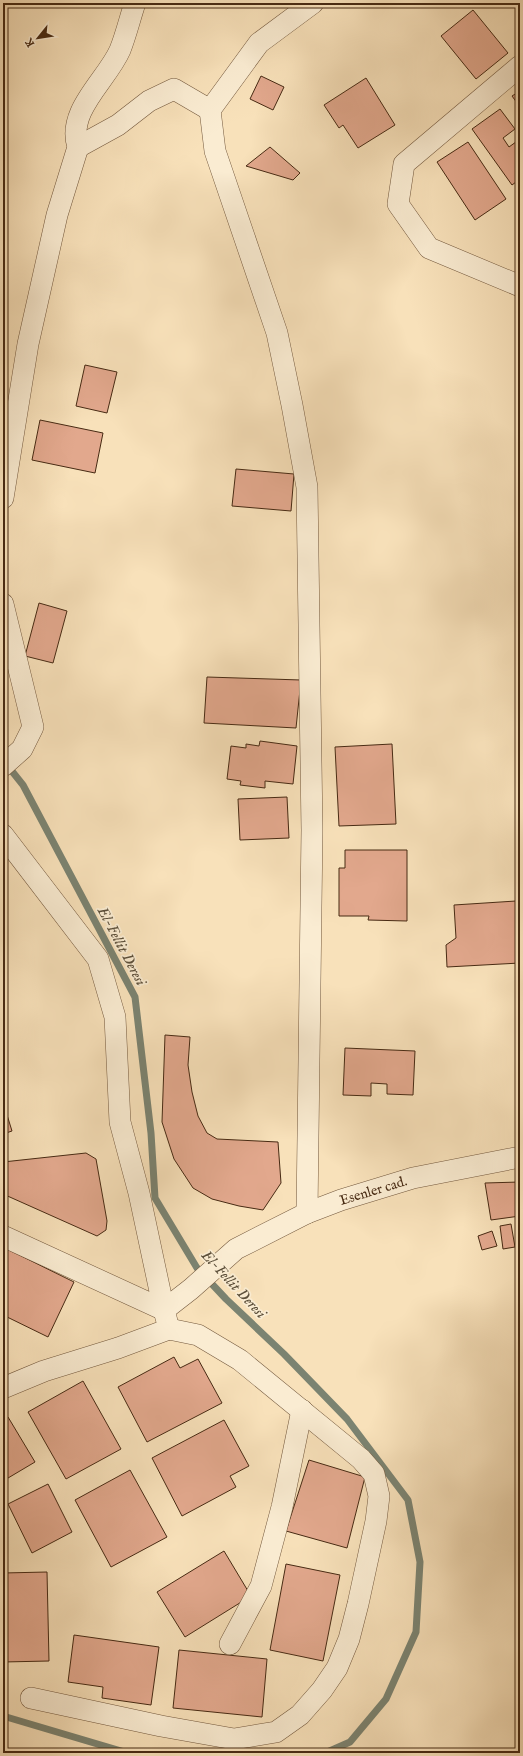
<svg xmlns="http://www.w3.org/2000/svg" width="523" height="1756" viewBox="0 0 523 1756" font-family="'IM FELL English',serif">
<style>
.lines{fill:none;stroke-linecap:round;stroke-linejoin:round}
.stream{stroke:#7b8371;stroke-width:7}
.building{fill:#e2a88d;stroke:#472a13}
.street-casing{stroke:#73583d;stroke-width:22}
.street{stroke:#faecd2;stroke-width:21}
.labels{text-anchor:middle;stroke-width:3.5;stroke-linejoin:round;paint-order:stroke}
.street-label{font-size:14px;fill:#472a13;stroke:#faecd2}
.water-label{font-size:15px;font-style:italic;fill:#5c4f3a;stroke:#faecd2}
</style>
<rect width="100%" height="100%" fill="#f8e1ba"/>
<filter id="stains"><feTurbulence type="fractalNoise" baseFrequency=".005" numOctaves="4"/><feColorMatrix values="0 0 0 0 .2 0 0 0 0 .09 0 0 0 0 .02 0 0 0 .5 -.17"/></filter>
<radialGradient id="worn" r=".72"><stop offset=".6" stop-color="#630" stop-opacity="0"/><stop offset="1" stop-color="#630" stop-opacity=".3"/></radialGradient>
<g class="lines">
<g class="stream">
<path d="M7,765L23,785L135,997L151,1133L155,1198L197,1268L226,1299L284,1354L347,1419L408,1500L420,1562L416,1632L386,1699L350,1742L325,1753"/>
<path d="M3,1716L128,1753"/>
</g>
</g>
<g class="building">
<path d="M473,10L508,53L476,79L441,36Z"/>
<path d="M261,76L284,87L273,110L250,99Z"/>
<path d="M366,78L395,125L358,148L343,125L339,128L324,105Z"/>
<path d="M520,91V107L512,96Z"/>
<path d="M500,109L515,129L503,138L509,147L520,139V179L512,185L472,129Z"/>
<path d="M468,142L506,199L475,220L437,162Z"/>
<path d="M270,147L300,173L293,180L246,166Z"/>
<path d="M85,365L117,372L107,413L76,406Z"/>
<path d="M40,420L103,433L95,473L32,460Z"/>
<path d="M236,469L294,474L291,511L232,506Z"/>
<path d="M39,603L67,611L53,663L25,656Z"/>
<path d="M207,677L301,680L296,728L204,723Z"/>
<path d="M260,741L297,746L293,784L265,781V788L240,785L241,781L227,779L231,746L246,748V744L259,746Z"/>
<path d="M392,744L396,824L339,826L335,747Z"/>
<path d="M287,797L289,838L240,840L238,799Z"/>
<path d="M345,850H407V921L368,920L369,916H339V868H345Z"/>
<path d="M516,901L520,963L447,967L446,945L456,938L454,905Z"/>
<path d="M165,1035L190,1037L188,1065L192,1092L198,1116L207,1133L217,1139L278,1142L281,1183L263,1210L239,1206L212,1199L193,1188L174,1159L162,1122Z"/>
<path d="M345,1048L415,1051L413,1095L387,1094V1084L371,1083V1096L343,1095Z"/>
<path d="M3,1102L12,1131L3,1134Z"/>
<path d="M86,1153L96,1159L107,1221L106,1230L97,1236L3,1194V1162Z"/>
<path d="M520,1182V1216L491,1220L485,1183Z"/>
<path d="M511,1224L515,1247L503,1249L500,1226Z"/>
<path d="M492,1231L497,1246L482,1250L478,1236Z"/>
<path d="M3,1247L74,1282L48,1337L3,1315Z"/>
<path d="M174,1357L180,1368L198,1359L222,1403L147,1442L118,1387Z"/>
<path d="M83,1381L121,1449L66,1479L28,1412Z"/>
<path d="M8,1417L35,1462L3,1481V1420Z"/>
<path d="M224,1420L249,1466L230,1476L236,1487L182,1516L152,1458Z"/>
<path d="M309,1460L365,1477L347,1548L286,1531Z"/>
<path d="M130,1470L167,1537L111,1567L75,1500Z"/>
<path d="M48,1484L72,1532L32,1553L8,1504Z"/>
<path d="M224,1551L251,1596L185,1637L157,1592Z"/>
<path d="M286,1564L340,1575L323,1661L270,1650Z"/>
<path d="M47,1572L49,1661L3,1662V1573Z"/>
<path d="M74,1635L159,1647L151,1705L102,1698L103,1687L68,1682Z"/>
<path d="M179,1650L267,1659L262,1717L173,1708Z"/>
</g>
<g class="lines">
<defs>
<g id="street">
<path d="M520,66L404,164L398,204L429,248L520,286"/>
<path d="M78,147L118,125L149,101L174,89L210,110"/>
<path d="M3,498L28,344L57,215L78,147C66,111 107,80 120,50C126,35 130,18 135,3"/>
<path d="M3,604L33,727L22,749L3,766"/>
<path d="M3,835L98,959L115,1017L120,1122L139,1193L164,1310L3,1236"/>
<path d="M307,1213L312,830L307,487L292,405L277,333L215,151L210,110L259,43L313,3"/>
<path id="s1" d="M3,1388L44,1371L118,1348L169,1329L164,1310L191,1289L236,1249L307,1213L341,1200L413,1178L520,1157"/>
<path d="M230,1644L261,1586L282,1507L302,1410"/>
<path d="M31,1698L161,1726L234,1739L276,1732L300,1715L322,1690L337,1668L349,1639L358,1604L376,1521L379,1496L374,1474L361,1459L240,1360L198,1335L169,1329"/>
</g>
</defs>
<use href="#street" class="street-casing"/>
<use href="#street" class="street"/>
</g>
<g class="labels">
<g class="street-label">
<text dy="5" stroke="none"><textPath href="#s1" startOffset="440">Esenler cad.</textPath></text>
</g>
<g class="water-label">
<text transform="translate(122 946) rotate(62)" y="5">El-Fellit Deresi</text>
<text transform="translate(234 1284) rotate(47)" y="5">El-Fellit Deresi</text>
</g>
</g>
<rect width="523" height="1756" fill="none" stroke="#f8e1ba" stroke-width="16"/>
<rect x="4" y="4" width="515" height="1748" fill="none" stroke="#472a13" stroke-width="2"/>
<rect x="8" y="8" width="507" height="1740" fill="none" stroke="#472a13"/>
<g transform="translate(38 38) rotate(240)" stroke="#faecd2" stroke-width="3" paint-order="stroke">
<path d="M0-3L7 15L0 10L-7 15Z" fill="#472a13"/>
<text y="-6" font-size="11" font-weight="bold" text-anchor="middle" fill="#472a13">K</text>
</g>
<rect width="100%" height="100%" filter="url(#stains)"/>
<rect width="100%" height="100%" fill="url(#worn)"/>
</svg>
